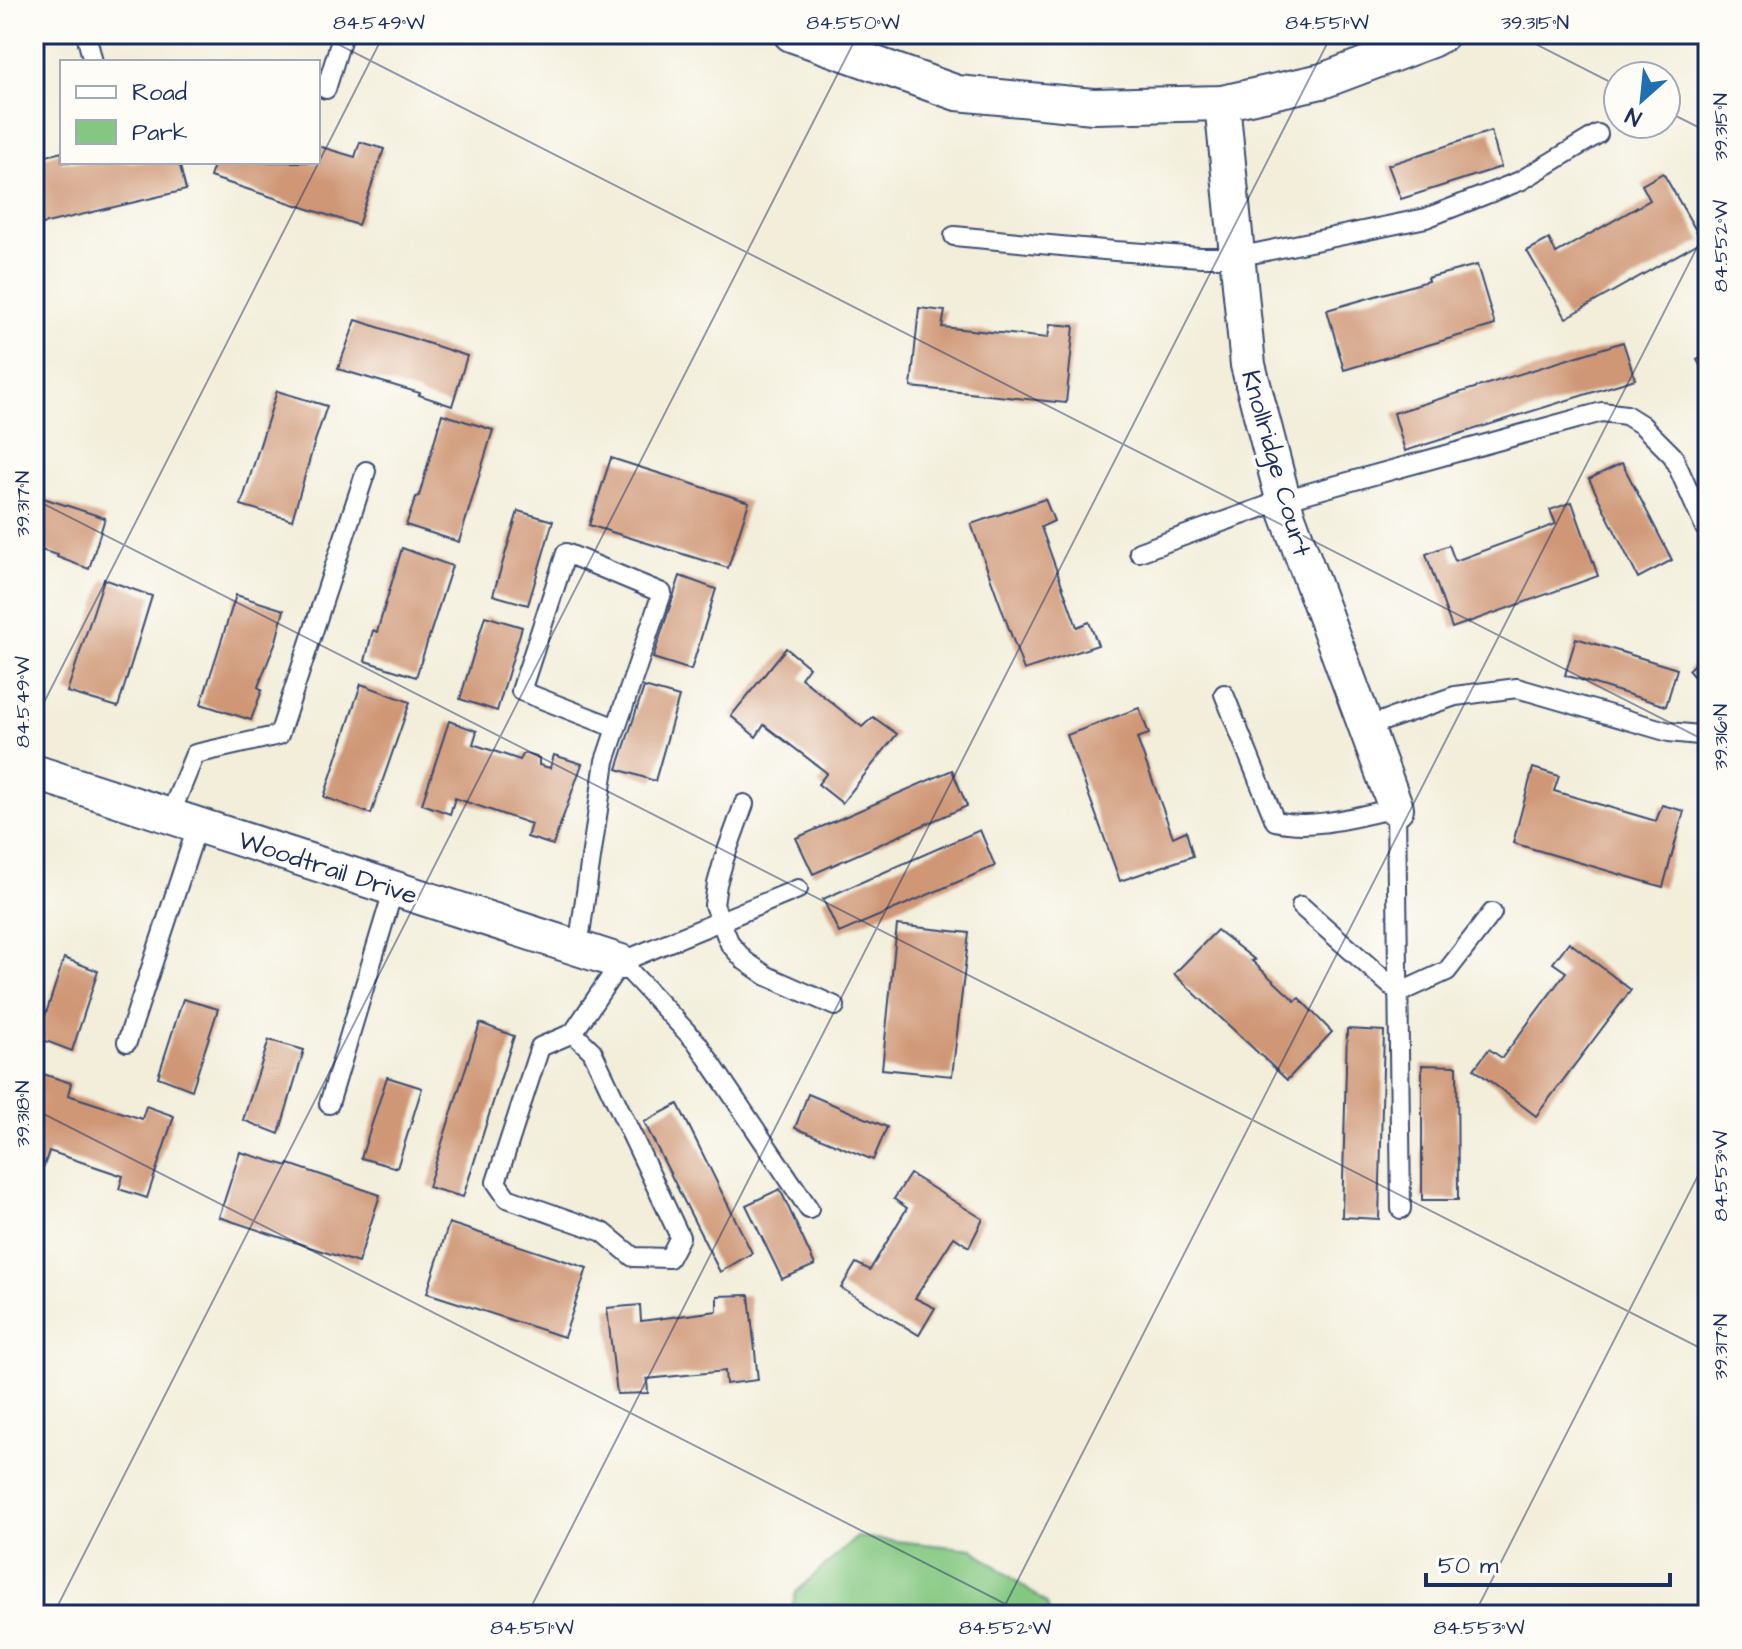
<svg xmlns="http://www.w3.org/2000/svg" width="1742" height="1649" viewBox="0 0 1742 1649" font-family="'Architects Daughter',sans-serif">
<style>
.green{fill:#83c780;stroke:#4f7b6f;stroke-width:2}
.building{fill:#cf9776}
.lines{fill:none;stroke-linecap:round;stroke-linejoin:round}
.service-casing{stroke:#3b4c71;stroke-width:22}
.minor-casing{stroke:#3b4c71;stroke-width:38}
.service{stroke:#fff;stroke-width:18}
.minor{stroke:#fff;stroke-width:34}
.ticks{fill:none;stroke:#1b2f5e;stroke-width:2;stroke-opacity:0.45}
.labels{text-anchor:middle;stroke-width:6;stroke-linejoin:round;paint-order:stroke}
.street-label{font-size:26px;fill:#1b2f5e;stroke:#fdfcf7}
.neatline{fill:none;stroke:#1b2f5e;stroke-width:3}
.ticks-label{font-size:20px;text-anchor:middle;fill:#1b2f5e}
</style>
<rect width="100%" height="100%" fill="#fdfcf7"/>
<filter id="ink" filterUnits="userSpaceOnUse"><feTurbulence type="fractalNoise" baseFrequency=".0125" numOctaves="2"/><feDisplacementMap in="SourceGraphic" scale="16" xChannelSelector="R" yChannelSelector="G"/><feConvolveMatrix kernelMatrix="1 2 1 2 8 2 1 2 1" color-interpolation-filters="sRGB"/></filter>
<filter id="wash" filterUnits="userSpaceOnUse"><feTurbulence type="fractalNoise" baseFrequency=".006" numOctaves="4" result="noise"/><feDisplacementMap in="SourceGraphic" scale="32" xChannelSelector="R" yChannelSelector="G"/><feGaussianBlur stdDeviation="1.8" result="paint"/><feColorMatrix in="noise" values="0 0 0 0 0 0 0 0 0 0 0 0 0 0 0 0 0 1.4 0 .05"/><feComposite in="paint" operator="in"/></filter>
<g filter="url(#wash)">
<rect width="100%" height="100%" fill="#f2eeda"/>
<path class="green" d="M857,1537L973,1549L1047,1604L1050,1615H790L796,1592Z"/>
<g id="blocks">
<g class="building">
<path d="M1631,124H1655L1637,134Z"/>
<path d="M1491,131L1501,167L1401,199L1388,165Z"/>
<path d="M360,142L384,149L358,225L210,177L215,162H318V146L355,157Z"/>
<path d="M62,152V162H179L186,190L34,226V159Z"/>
<path d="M1663,173L1702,241L1566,318L1527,251L1549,239L1556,253L1650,200L1642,185Z"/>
<path d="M1477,265L1495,325L1344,370L1327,310L1428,281L1427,278Z"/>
<path d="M919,308L945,311L942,327L1048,338L1050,324L1074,326L1066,403L911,387Z"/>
<path d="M356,320L467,356L452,406L419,395L420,393L338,369Z"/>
<path d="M1623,342L1635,379L1405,451L1394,413Z"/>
<path d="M1708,354V379L1697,360Z"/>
<path d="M277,391L327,406L315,441L292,520L241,505Z"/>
<path d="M442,414L493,430L459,542L406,525L416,497L419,496Z"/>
<path d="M611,458L749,502L728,568L589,525Z"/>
<path d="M1622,463L1672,560L1638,578L1589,479Z"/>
<path d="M34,495L105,518L89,569L57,557L58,555L34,548Z"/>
<path d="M1045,499L1054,521L1041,527L1077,627L1089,622L1098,645L1024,670L971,524Z"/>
<path d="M1572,502L1598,576L1452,628L1426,554L1449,545L1455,561L1556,524L1550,510Z"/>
<path d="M518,511L553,521L528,605L493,595Z"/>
<path d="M402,548L452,566L416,677L365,661L373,630L377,632Z"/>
<path d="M680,576L716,589L691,670L653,658Z"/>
<path d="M104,579L152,596L118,707L67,692Z"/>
<path d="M236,595L284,610L276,641L258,687L262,690L251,720L201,704Z"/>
<path d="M485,616L522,627L497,711L460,699Z"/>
<path d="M1576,638L1677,669L1666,706L1565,675Z"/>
<path d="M786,648L809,667L801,678L862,727L873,717L897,734L842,803L818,784L827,773L764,725L756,737L731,716Z"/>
<path d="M1708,650V693L1688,670Z"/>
<path d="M361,684L410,702L371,814L324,797Z"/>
<path d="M644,687L679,697L655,781L617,769Z"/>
<path d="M1139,708L1149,734L1137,738L1173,837L1186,831L1193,856L1120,881L1067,735Z"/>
<path d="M449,721L477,731L473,744L520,760L524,753L539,758V765L550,768L554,755L582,764L553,845L527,837L531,824L455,798L450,814L422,804Z"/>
<path d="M1533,768L1559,776L1554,791L1656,821L1662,805L1684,811L1663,887L1513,843Z"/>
<path d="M952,770L967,806L813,874L796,838Z"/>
<path d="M980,830L995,866L839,933L823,899Z"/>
<path d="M897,925L969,933L952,1076L882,1069Z"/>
<path d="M1217,930L1255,960L1252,961L1295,1001L1299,998L1332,1032L1287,1080L1174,974Z"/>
<path d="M1569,942L1631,990L1536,1116L1474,1069L1489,1049L1502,1058L1566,972L1553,963Z"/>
<path d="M64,958L98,971L72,1051L38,1038Z"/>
<path d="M183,999L218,1009L192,1090L158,1077Z"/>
<path d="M480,1023L514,1036L463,1197L428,1187Z"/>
<path d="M1347,1029L1384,1031L1379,1219L1342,1217Z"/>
<path d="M269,1040L304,1050L279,1134L243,1120Z"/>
<path d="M1422,1065L1457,1066L1458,1200H1422Z"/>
<path d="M43,1074L71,1083L68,1095L142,1119L146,1106L174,1116L147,1198L119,1189L123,1176L49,1151L44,1166L34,1163V1101Z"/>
<path d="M387,1077L422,1088L397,1168L361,1158Z"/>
<path d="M808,1094L887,1127L873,1160L795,1128Z"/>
<path d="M678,1104L752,1253L720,1272L644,1122Z"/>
<path d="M240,1152L288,1166L289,1164L380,1195L358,1263L219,1217Z"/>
<path d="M910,1174L983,1219L969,1247L954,1237L915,1298L935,1308L919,1335L841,1288L856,1263L870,1270L907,1208L894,1199Z"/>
<path d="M780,1189L815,1265L782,1279L746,1205Z"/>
<path d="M449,1223L587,1268L564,1337L427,1293Z"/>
<path d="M749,1295L758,1380L726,1384L725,1371L647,1379L648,1393L617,1394L607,1308L640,1305L641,1321L717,1311V1296Z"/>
</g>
</g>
</g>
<g filter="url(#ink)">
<use href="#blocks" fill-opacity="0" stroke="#3b4c71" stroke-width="2"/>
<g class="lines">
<defs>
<g id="service">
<path d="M86,34L93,62"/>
<path d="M326,89L343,34"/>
<path d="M954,236L1115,251L1201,257H1237L1426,218L1520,181L1598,134"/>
<path d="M1139,552L1283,500L1602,412L1626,415L1642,425L1673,456L1705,528"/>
<path d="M1224,694L1275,821C1315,830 1357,816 1396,808L1401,1209"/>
<path d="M1366,727L1455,696L1517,688L1669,732L1699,735L1708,730"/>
<path d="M744,804L724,859L717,884L714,905L730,944L745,961L767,976L835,1006"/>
<path d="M170,815L195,754L279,735L366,471"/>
<path d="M1301,906L1399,993L1447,971L1492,913"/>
<path d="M578,948L605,761L662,593L566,553L521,691L616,728"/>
<path d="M621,962L698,1044L809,1209"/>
<path d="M573,1033L592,1051L680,1237L669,1258L633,1257L603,1232L507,1198L496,1182L540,1047L573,1033L621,962L798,889"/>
<path d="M127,1042L198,824"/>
<path d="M329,1104L394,888"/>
</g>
<g id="minor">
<path d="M791,34L957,93L1093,106L1222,103L1322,81L1431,40L1442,34"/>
<path d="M1222,103L1248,365L1287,514L1396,808"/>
<path d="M34,772L621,962"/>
</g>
</defs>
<use href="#service" class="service-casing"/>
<use href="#minor" class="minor-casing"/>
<use href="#service" class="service"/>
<use href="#minor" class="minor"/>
</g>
</g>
<path class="ticks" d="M318,34L1708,742M1516,34L1618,86M1666,111L1708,132M34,499L1708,1352M34,722L384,34M34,1109L1027,1615M53,1615L858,34M527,1615L1332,34M1000,1615L1708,226M1474,1615L1708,1156"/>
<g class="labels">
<g class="street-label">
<text transform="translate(1277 463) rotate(74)" y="9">Knollridge Court</text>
<text transform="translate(328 867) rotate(18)" y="9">Woodtrail Drive</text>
</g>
</g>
<rect width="1742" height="1649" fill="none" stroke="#fdfcf7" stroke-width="88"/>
<rect x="60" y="60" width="260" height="104" fill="#fdfcf7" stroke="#a3aaba" stroke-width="2"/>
<rect x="76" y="86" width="40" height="12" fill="#ffffff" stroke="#a3aaba" stroke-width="2"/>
<text x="132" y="100" font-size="24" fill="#1b2f5e">Road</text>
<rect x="76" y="120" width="40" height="24" fill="#83c780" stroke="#a3aaba" stroke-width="2"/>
<text x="132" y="140" font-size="24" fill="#1b2f5e">Park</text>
<g transform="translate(1642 100) rotate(207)"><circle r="38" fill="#fdfcf7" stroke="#a3aaba" stroke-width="2"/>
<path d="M0-6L14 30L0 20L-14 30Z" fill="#1f6fb2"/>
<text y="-12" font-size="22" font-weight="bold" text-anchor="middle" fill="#1b2f5e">N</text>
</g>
<path d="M1426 1573v12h244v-12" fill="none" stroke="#1b2f5e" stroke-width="4"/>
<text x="1438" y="1573" font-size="24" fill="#1b2f5e" stroke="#fdfcf7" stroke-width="6" paint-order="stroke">50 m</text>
<rect x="44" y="44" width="1654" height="1561" class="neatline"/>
<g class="ticks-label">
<text x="379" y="29">84.549°W</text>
<text x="853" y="29">84.550°W</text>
<text x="1327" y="29">84.551°W</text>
<text x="1535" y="29">39.315°N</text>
<text transform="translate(1720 127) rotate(-90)" y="7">39.315°N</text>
<text transform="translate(1720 246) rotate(-90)" y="7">84.552°W</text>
<text transform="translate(22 504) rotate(-90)" y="7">39.317°N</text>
<text transform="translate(22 702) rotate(-90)" y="7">84.549°W</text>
<text transform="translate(1720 737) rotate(-90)" y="7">39.316°N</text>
<text transform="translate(22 1114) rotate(-90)" y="7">39.318°N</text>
<text transform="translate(1720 1176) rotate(-90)" y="7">84.553°W</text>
<text transform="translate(1720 1347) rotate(-90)" y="7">39.317°N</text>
<text x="532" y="1634">84.551°W</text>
<text x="1005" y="1634">84.552°W</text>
<text x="1479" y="1634">84.553°W</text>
</g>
</svg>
